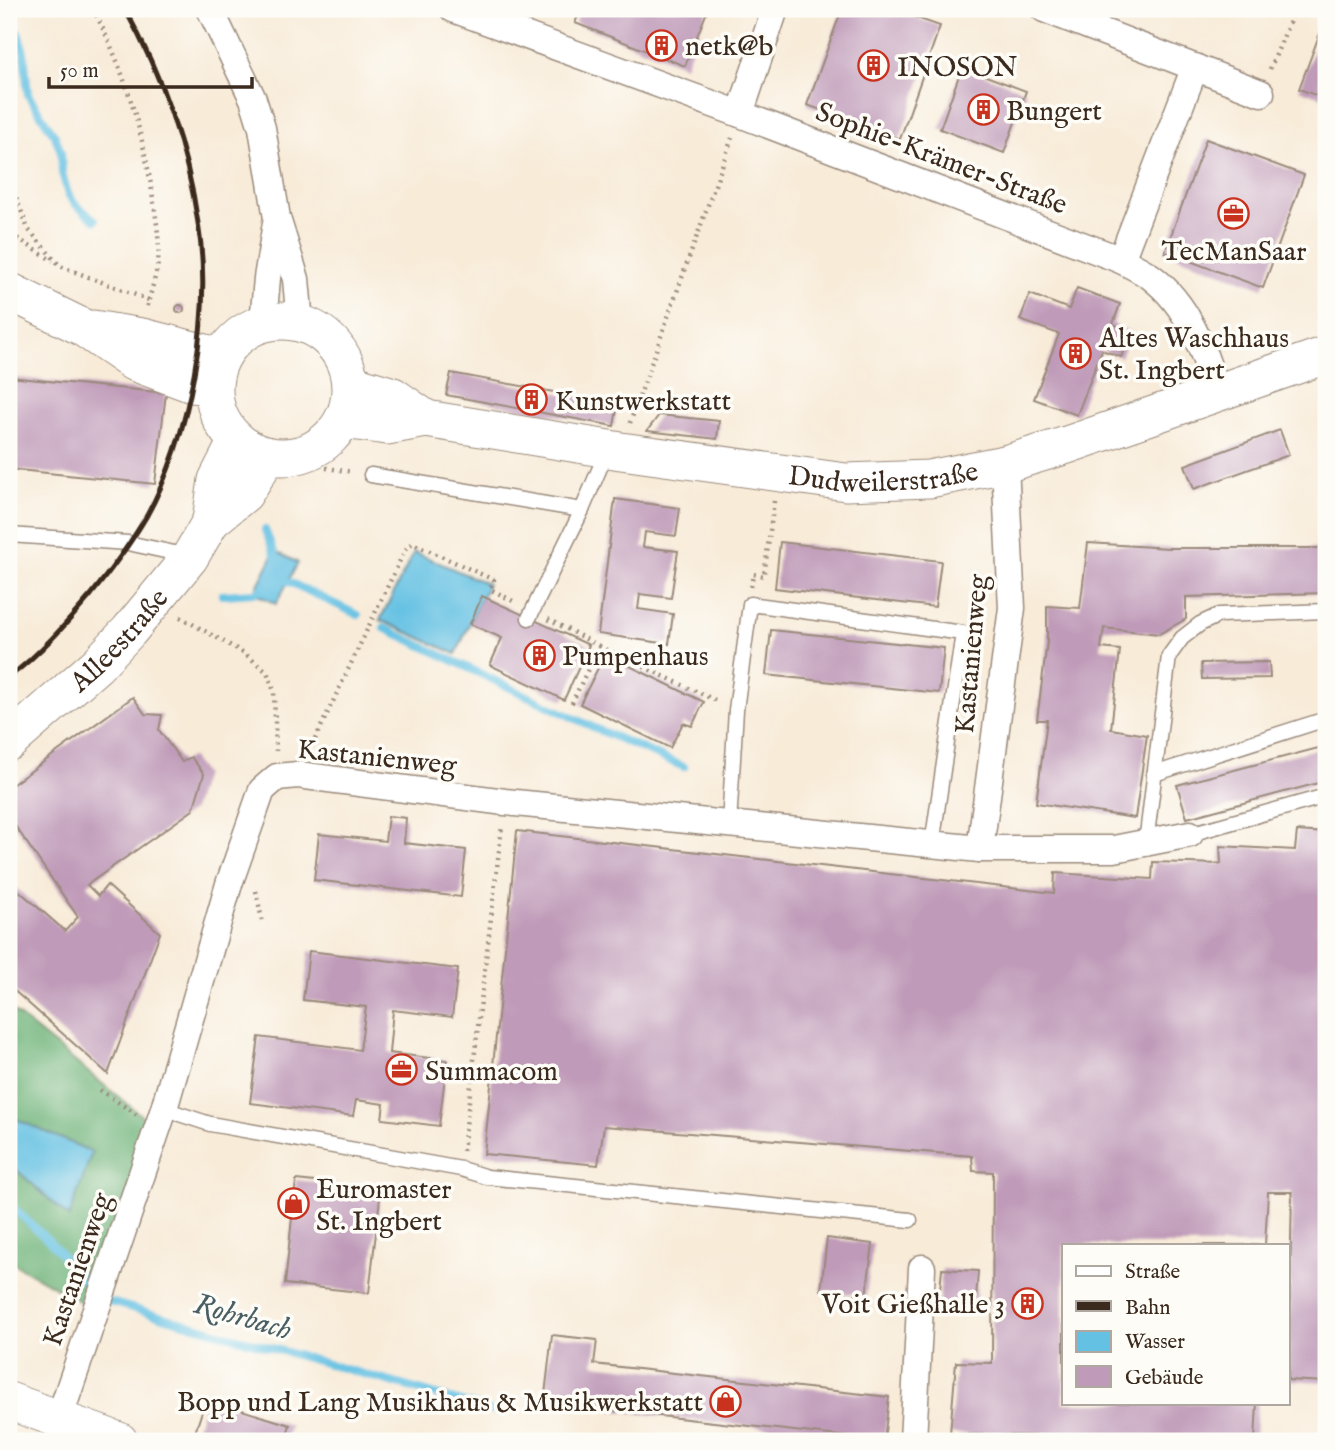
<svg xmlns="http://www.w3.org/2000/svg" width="1335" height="1450" viewBox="0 0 1335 1450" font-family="'IM FELL English',serif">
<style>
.forest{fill:#6db278;stroke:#546e4b;stroke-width:2}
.water{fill:#65c1e3;stroke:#507680;stroke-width:2}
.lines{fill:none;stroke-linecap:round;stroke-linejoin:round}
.stream{stroke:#65c1e3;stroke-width:8}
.building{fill:#c09bb9}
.lane-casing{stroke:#9a8a7b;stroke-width:17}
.street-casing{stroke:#9a8a7b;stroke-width:29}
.secondary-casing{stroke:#9a8a7b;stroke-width:39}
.path{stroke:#9a8a7b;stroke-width:4.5;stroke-dasharray:2 5;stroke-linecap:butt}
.lane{stroke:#fff;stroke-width:14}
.street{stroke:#fff;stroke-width:26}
.secondary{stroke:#fff;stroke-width:37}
.rail{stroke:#3b2a1e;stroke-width:5}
.labels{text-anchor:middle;stroke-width:7;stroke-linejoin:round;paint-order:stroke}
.poi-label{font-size:28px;fill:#3b2a1e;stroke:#fdfcf7;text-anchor:start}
.street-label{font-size:28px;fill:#3b2a1e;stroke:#fdfcf7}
.water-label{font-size:30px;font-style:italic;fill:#4a5f63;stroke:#fdfcf7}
</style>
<rect width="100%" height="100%" fill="#fdfcf7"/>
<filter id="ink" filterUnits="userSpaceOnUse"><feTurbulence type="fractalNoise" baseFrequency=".0143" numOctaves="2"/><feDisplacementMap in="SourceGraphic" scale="14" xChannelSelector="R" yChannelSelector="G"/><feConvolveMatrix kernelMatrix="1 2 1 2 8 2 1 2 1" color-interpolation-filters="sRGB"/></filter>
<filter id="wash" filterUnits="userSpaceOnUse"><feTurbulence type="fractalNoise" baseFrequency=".00686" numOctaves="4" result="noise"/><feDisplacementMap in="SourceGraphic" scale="28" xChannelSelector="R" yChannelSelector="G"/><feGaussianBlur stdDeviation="1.57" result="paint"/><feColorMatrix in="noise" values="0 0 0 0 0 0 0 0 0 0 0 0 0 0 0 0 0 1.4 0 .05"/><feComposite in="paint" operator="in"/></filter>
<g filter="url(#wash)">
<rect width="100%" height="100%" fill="#f8ebd8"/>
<path class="forest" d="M9,1008L157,1128L95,1310L9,1261V1163L69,1217L92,1152L9,1116Z"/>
<g class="water">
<path d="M275,551L298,563L276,604L254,593Z"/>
<path d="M414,552L488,584L456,654L380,620Z"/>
<path d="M9,1116L92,1152L69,1217L9,1163Z"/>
</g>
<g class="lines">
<g class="stream">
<path d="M9,25L18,33L24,52L28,95L55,136L61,152L62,173L68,194L75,204L95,220"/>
<path d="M265,530L277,559"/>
<path d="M281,578L358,615"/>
<path d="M222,595L254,593L262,589"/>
<path d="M384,628L599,730L684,767"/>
<path d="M9,1204L52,1244L100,1299L500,1413"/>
</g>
</g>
<g id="blocks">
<g class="building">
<path d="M581,9H708L685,66L575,23Z"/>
<path d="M842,9H891L940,26L900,139L807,105Z"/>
<path d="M1326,17V99L1299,89Z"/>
<path d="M962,67L1026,91L1004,153L940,129Z"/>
<path d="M1206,139L1304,175L1263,288L1165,252Z"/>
<path d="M1077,288L1120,304L1113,324L1131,332L1121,357L1102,350L1077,415L1034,399L1059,334L1020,320L1030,294L1069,309Z"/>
<circle cx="180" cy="309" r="4"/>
<path d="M451,373L618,404L614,426L446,395Z"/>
<path d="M9,377L166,393L155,484L9,469Z"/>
<path d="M659,415L719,421L717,439L647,431Z"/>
<path d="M1280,430L1289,455L1194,489L1185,465Z"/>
<path d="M615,499L680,508L676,536L645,532L643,547L678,551L671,598L640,594L638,609L673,614L669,644L598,634Z"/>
<path d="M780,542L941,561L935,607L775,588Z"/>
<path d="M1088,543L1169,548H1326V593L1186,597V619L1159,634L1104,628L1101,648L1120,650L1111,729L1147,735L1135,818L1036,803L1047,720H1037L1047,642V606L1080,608Z"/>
<path d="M482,596L589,645L564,700L490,665L502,638L470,624Z"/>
<path d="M771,630L944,648L939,693L766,675Z"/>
<path d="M605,654L704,702L692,726L683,723L670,748L580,704Z"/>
<path d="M1269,662L1270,678L1202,679L1201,663Z"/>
<path d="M133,697L145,714L162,715L159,730L182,762L191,757L204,774L193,810L87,885L98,896L107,885L160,933L108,1074L9,986V882L65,931L78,917L9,817V787Z"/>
<path d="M1326,746V781L1187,818L1177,785Z"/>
<path d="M388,816L406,818L404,843L466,850L461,897L314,880L319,834L385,841Z"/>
<path d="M517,831L1054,893L1055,873L1152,879L1153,862L1221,864L1220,846L1295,850L1297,831L1326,833V1382L1288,1380L1292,1192H1268L1265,1245H1064V1403H1257L1255,1441L950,1434L956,1362L992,1363L993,1172L973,1171L972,1156L604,1126L598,1165L484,1154Z"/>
<path d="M309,951L458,969L452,1017L393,1010L389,1053L447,1060L439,1126L382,1119L384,1104L356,1100L353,1116L250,1103L259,1037L360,1050L366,1007L303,1000Z"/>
<path d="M296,1180L381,1189L369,1293L285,1284Z"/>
<path d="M827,1238L873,1244L866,1296L821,1290Z"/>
<path d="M942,1269L978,1271L975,1314L938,1310Z"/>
<path d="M552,1335L597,1340L594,1364L889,1397L884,1441L544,1403Z"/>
<path d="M206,1399L290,1425L285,1441H211L194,1436Z"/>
<path d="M615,1437L635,1440V1441H614Z"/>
</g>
</g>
</g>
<g filter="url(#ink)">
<use href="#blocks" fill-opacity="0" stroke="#9a8a7b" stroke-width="2"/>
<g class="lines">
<defs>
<g id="lane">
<path d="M371,475L582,510"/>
<path d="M9,535L128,543L188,556"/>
<path d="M529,618L582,510L607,451"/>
<path d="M1154,774L1326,719"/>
<path d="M729,824L736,710L750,604L963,633L932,845"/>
<path d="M1190,834L1326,796"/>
<path d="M1146,843L1169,656L1182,638L1200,624L1219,615L1326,611"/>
<path d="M164,1109L210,1124L461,1169L487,1177L910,1220"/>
</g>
<g id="street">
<path d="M210,9L253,99L262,128L277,218L296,279L300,323"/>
<path d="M453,9L740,114L1121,260C1131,265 1141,270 1150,276C1189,305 1203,349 1217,393"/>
<path d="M1044,9L1261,93"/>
<path d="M740,114L775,9"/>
<path d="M1121,260L1195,67"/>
<path d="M263,323L267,278L276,223"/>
<path d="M980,849L1012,608L1005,464"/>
<path d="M59,1419L164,1109L229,884L262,790L277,777L298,775L505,802L980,849H1114L1190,834"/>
<path d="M913,1441L922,1268"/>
</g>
<g id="secondary">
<path d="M9,291L82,327L133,362L192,384L213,387"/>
<circle cx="282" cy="389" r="68"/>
<path d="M93,329L142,337L221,357"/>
<path d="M350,383L393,396L426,419"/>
<path id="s1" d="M343,420L387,426L426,419L621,451L846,482L929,479L1005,464L1067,445L1326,355"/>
<path d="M211,521L217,480L237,441"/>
<path id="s2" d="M9,742L97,665L129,631L190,557L211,521L244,494L268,456"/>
<path d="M9,1401L119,1441"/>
</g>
</defs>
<use href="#lane" class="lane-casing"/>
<use href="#street" class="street-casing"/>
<use href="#secondary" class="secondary-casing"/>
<g class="path">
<path d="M93,9C125,69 144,136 154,204C157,223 160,243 158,263C156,275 152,288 149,300"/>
<path d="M1270,69L1295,9"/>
<path d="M9,178L28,229L60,266L149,300L147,309"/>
<path d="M9,227L17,238L53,261"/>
<path d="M630,423L732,138"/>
<path d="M326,468L353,472"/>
<path d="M751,587L753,574L764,576L774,501"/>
<path d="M180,617L244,653L267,672L274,691L276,751"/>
<path d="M548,619L599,646L570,707"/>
<path d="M599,646L719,702"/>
<path d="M309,752L405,550L412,543L494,580L490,589L515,602"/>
<path d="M256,891L262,920"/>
<path d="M100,1090L137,1115"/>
<path d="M463,1151L502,826"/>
</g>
<use href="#lane" class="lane"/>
<use href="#street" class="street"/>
<use href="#secondary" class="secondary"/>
<path class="rail" d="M9,677C40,654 66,624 91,595C111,570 130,544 146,517C190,438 213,312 198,223C187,147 162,76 125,9"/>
</g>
</g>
<defs>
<symbol id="building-ring" viewBox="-11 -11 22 22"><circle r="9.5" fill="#fdfcf7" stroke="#c8321e" stroke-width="1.5"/><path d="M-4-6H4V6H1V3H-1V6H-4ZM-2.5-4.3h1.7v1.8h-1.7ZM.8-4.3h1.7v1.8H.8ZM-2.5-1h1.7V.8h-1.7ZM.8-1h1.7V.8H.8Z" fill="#c8321e"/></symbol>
<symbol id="office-ring" viewBox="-11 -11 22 22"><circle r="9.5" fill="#fdfcf7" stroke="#c8321e" stroke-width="1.5"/><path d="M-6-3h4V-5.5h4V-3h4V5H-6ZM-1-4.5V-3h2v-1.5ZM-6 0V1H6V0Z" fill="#c8321e"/></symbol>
<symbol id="shop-ring" viewBox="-11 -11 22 22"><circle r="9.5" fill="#fdfcf7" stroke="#c8321e" stroke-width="1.5"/><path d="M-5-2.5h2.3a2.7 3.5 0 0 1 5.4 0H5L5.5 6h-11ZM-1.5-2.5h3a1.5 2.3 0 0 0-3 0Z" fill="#c8321e"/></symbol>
</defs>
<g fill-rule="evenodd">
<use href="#building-ring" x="644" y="28" width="35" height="35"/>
<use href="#building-ring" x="856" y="48" width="35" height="35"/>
<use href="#building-ring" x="966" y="92" width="35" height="35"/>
<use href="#office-ring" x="1216" y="196" width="35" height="35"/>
<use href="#building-ring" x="1058" y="336" width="35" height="35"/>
<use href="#building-ring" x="514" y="382" width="35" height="35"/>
<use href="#building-ring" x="522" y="638" width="35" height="35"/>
<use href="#office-ring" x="384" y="1052" width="35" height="35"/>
<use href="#shop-ring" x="276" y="1186" width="35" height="35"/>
<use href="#building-ring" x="1010" y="1286" width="35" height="35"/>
<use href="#shop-ring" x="708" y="1384" width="35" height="35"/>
</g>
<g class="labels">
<g class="poi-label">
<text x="685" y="55">netk@b</text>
<text x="897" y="76">INOSON</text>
<text x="1006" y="120">Bungert</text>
<text x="1234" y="260" text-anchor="middle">TecManSaar</text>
<text x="1099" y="347">Altes Waschhaus<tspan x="1099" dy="32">St. Ingbert</tspan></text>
<text x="555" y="410">Kunstwerkstatt</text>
<text x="562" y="665">Pumpenhaus</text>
<text x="425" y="1080">Summacom</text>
<text x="316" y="1198">Euromaster<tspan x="316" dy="32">St. Ingbert</tspan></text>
<text x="1005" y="1313" text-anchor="end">Voit Gießhalle 3</text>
<text x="703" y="1411" text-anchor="end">Bopp und Lang Musikhaus &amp; Musikwerkstatt</text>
</g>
<g class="street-label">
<text transform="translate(942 157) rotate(21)" y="10">Sophie-Krämer-Straße</text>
<text dy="10" stroke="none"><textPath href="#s1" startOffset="546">Dudweilerstraße</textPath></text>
<text dy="10" stroke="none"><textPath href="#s2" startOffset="150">Alleestraße</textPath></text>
<text transform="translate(970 654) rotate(-85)" y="10">Kastanienweg</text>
<text transform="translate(377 756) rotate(6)" y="10">Kastanienweg</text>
<text transform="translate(76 1269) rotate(-71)" y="10">Kastanienweg</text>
</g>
<g class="water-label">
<text transform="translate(243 1316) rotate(16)" y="10">Rohrbach</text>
</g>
</g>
<rect width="1335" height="1450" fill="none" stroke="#fdfcf7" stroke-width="35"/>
<rect x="1062" y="1244" width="228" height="161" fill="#fdfcf7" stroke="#afa8a0" stroke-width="2"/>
<rect x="1076" y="1266" width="35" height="10" fill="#ffffff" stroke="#afa8a0" stroke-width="2"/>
<text x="1125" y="1278" font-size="21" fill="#3b2a1e">Straße</text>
<rect x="1076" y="1301" width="35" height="10" fill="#3b2a1e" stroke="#afa8a0" stroke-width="2"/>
<text x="1125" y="1314" font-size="21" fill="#3b2a1e">Bahn</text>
<rect x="1076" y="1331" width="35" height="21" fill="#65c1e3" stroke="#afa8a0" stroke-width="2"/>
<text x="1125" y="1348" font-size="21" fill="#3b2a1e">Wasser</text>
<rect x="1076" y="1366" width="35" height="21" fill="#c09bb9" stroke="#afa8a0" stroke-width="2"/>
<text x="1125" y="1384" font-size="21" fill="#3b2a1e">Gebäude</text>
<path d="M49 77v10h203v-10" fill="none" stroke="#3b2a1e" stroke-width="3.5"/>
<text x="60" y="77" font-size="21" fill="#3b2a1e" stroke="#fdfcf7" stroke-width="5" paint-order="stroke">50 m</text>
</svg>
